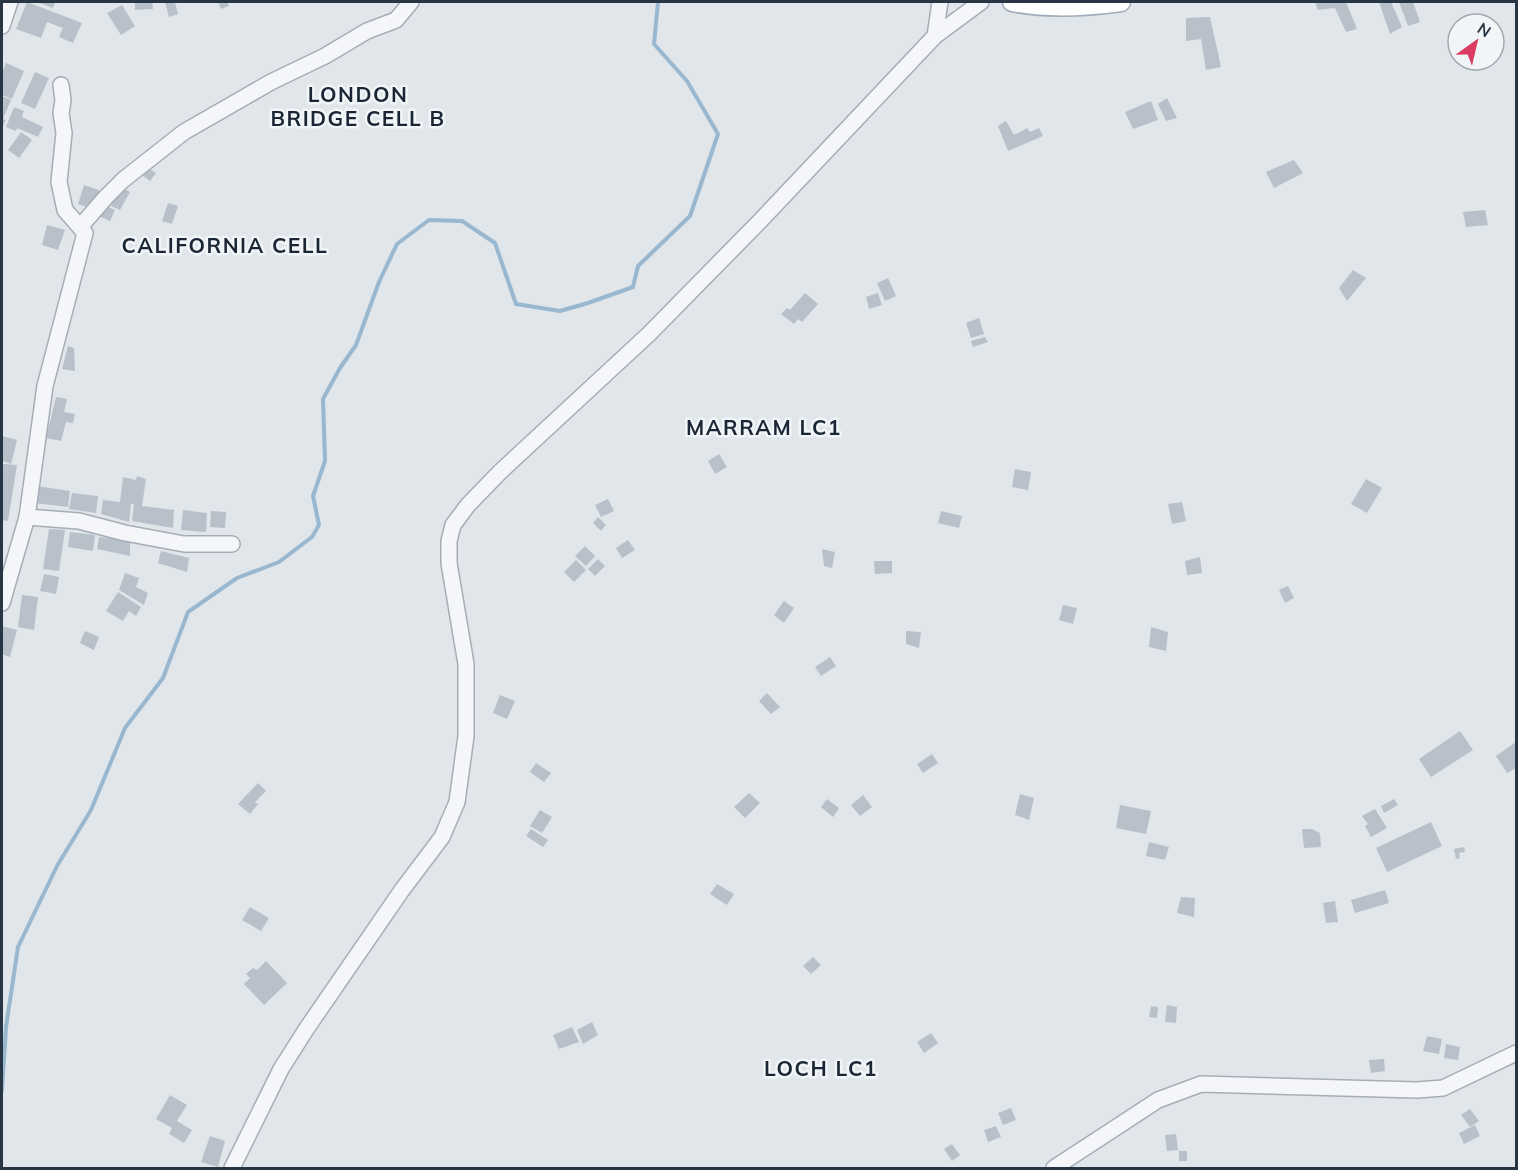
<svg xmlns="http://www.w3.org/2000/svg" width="1518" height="1170" viewBox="0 0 1518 1170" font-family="Mulish,sans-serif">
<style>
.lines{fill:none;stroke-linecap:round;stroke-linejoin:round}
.stream{stroke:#99b7ce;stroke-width:4}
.building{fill:#b8c0c9}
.minor-casing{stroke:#a6adb6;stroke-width:18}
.major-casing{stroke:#9fabb8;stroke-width:21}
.minor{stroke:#f5f6f9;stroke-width:15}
.major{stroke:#fff;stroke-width:18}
.labels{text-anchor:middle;stroke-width:5;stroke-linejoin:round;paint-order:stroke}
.district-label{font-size:21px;font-weight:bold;letter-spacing:1.5px;fill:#1a2635;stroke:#f1f5f8}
</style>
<rect width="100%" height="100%" fill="#e1e6eb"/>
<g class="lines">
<path class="stream" d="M2,1090L6,1027L18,947L57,866L91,810L125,728L163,678L188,612L237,578L279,562L312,537L319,525L313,496L325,461L323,399L340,368L356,345L379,282L397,244L429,220L462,221L495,243L516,304L560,311L588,303L633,287L638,266L690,216L718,134L687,81L654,44L658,2"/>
</g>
<g class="building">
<path d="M27,2L82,23L73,43L59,37L63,28L47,22L41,38L16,29Z"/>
<path d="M37,2H55L53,8Z"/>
<path d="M135,2H152L153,9L135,10Z"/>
<path d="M165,2H175L178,14L169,17Z"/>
<path d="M218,2H227L229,6L221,9Z"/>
<path d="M1315,2H1346L1357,29L1346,32L1335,8L1318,10Z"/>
<path d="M1379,2H1391L1402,27L1390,34Z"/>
<path d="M1399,2H1413L1420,22L1408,26Z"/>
<path d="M122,5L135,26L121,35L107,13Z"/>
<path d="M1210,17L1221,67L1206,70L1201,39L1186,41V18Z"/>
<path d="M6,63L24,71L12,99L2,95V73Z"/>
<path d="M35,72L49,78L35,109L21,103Z"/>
<path d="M2,96L11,100L3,119L6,120L2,128Z"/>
<path d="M1167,98L1177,118L1166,121L1158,104Z"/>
<path d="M1151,101L1158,120L1133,129L1125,112Z"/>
<path d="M14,107L24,111L22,117L43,127L38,137L17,128L16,131L6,127Z"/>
<path d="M1006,121L1014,135L1027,128L1030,132L1039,128L1043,136L1008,151L998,126Z"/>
<path d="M21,132L32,140L19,158L8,150Z"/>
<path d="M1294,160L1303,173L1274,188L1266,172Z"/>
<path d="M147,167L156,173L150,181L142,175Z"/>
<path d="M84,185L99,190L93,209L78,204Z"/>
<path d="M121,187L130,192L120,210L111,206Z"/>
<path d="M168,203L178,206L172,224L162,221Z"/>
<path d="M104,205L115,210L110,221L99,216Z"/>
<path d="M1485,210L1488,225L1466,227L1463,212Z"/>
<path d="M47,225L65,230L58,250L42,245Z"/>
<path d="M1353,270L1366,278L1347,301L1339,288Z"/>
<path d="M888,278L896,296L885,301L877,283Z"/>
<path d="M805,293L818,304L802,322L798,319L794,324L781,314L787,308L790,310Z"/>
<path d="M878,293L882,305L869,309L866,297Z"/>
<path d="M979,318L984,334L971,338L966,323Z"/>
<path d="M985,337L988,342L973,347L971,341Z"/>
<path d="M68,346L74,348L75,371L62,369Z"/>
<path d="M56,397L67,399L64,412L75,414L73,423L66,422L61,441L46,438Z"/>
<path d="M2,436L17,440L11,464L2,461Z"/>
<path d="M719,454L727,467L715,474L708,461Z"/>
<path d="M3,464L17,465L8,521L2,520Z"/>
<path d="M1015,469L1031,472L1028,490L1012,487Z"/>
<path d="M137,476L146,479L142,506L174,510L173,528L132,521L134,504H131L129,522L101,514L103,500L120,502L123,477L136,480Z"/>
<path d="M1366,479L1382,488L1367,513L1351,504Z"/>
<path d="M36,486L70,491L68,507L34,503Z"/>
<path d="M72,493L98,496L96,513L69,509Z"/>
<path d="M608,499L614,511L601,517L595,505Z"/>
<path d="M1182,502L1186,521L1172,524L1168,504Z"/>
<path d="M183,510L207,513L206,532L181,530Z"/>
<path d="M211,511L226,512L225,528L210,527Z"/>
<path d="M941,511L962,516L959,528L938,523Z"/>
<path d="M598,517L606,525L601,531L593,523Z"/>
<path d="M49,529L65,530L59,571L43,569Z"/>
<path d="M70,532L95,535L93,551L68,547Z"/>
<path d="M99,537L130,540V556L97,549Z"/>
<path d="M628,540L635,550L622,558L616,548Z"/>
<path d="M585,546L595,556L586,566L575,556Z"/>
<path d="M822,549L835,552L832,568L824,566Z"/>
<path d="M161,551L189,558L187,572L158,563Z"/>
<path d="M1200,557L1202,573L1187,575L1185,561Z"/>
<path d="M598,559L605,566L595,576L588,569Z"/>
<path d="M576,560L586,570L574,582L564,572Z"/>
<path d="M874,561H892V573L875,574Z"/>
<path d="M125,573L139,578L136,587L148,593L144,605L119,590Z"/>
<path d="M44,574L59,577L56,594L40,591Z"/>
<path d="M1288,586L1294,598L1285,603L1279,590Z"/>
<path d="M118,592L141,607L136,616L129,611L123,621L106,611Z"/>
<path d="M22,595L38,597L34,630L18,627Z"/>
<path d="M784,601L794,608L784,623L774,615Z"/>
<path d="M1063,605L1077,608L1073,624L1059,620Z"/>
<path d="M2,626L17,630L10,657L2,654Z"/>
<path d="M1151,627L1168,632L1166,651L1149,647Z"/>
<path d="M85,631L99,637L94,650L80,643Z"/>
<path d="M906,631L921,632L919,648L906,644Z"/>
<path d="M830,657L836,666L821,676L815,667Z"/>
<path d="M767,693L780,707L771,714L759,701Z"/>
<path d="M500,695L515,701L507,719L493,713Z"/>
<path d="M1460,731L1473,750L1431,777L1419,759Z"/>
<path d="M1516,742V768L1507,773L1496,756Z"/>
<path d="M932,754L938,763L923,773L917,764Z"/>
<path d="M536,763L551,773L544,782L530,772Z"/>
<path d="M258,783L266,791L255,802L258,804L250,814L238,804Z"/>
<path d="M749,793L760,803L745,818L734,807Z"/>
<path d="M1020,794L1034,798L1029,820L1015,815Z"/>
<path d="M863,795L872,807L860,816L851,805Z"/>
<path d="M827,799L839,808L833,817L821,807Z"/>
<path d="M1394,799L1398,805L1384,813L1381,806Z"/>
<path d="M1120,805L1151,811L1146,834L1116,828Z"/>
<path d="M1375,809L1387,828L1371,837L1365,826L1368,824L1362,816Z"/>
<path d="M540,810L552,817L542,833L530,826Z"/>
<path d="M1431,822L1442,846L1387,872L1376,848Z"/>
<path d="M531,829L548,840L543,847L526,836Z"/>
<path d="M1302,829H1312L1320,833L1321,847L1304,848Z"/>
<path d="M1149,842L1169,847L1165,860L1146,856Z"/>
<path d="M1464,847L1465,852L1459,853L1460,858L1456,859L1454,849Z"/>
<path d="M717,884L734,894L727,905L710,894Z"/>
<path d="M1385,890L1389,903L1355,913L1351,900Z"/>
<path d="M1181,897L1195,898L1194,917L1177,913Z"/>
<path d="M1335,901L1338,922L1326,923L1323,903Z"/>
<path d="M250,907L269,918L261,931L242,920Z"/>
<path d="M813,957L821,965L811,974L803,966Z"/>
<path d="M266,961L287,983L264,1005L244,984L250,978L246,974L253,968L257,970Z"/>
<path d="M1167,1005L1177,1007L1176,1023L1165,1022Z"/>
<path d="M1151,1006L1158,1007L1157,1018L1149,1017Z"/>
<path d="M592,1022L598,1035L583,1044L577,1030Z"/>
<path d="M572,1027L579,1042L559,1049L553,1035Z"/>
<path d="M931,1033L938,1043L924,1053L917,1042Z"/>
<path d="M1427,1036L1442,1039L1439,1054L1423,1051Z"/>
<path d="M1446,1044L1460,1047L1458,1060L1444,1058Z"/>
<path d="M1384,1059L1385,1071L1371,1073L1369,1060Z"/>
<path d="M170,1095L187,1105L177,1121L192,1130L184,1143L169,1134L172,1128L156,1119Z"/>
<path d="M1011,1108L1016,1120L1003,1125L998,1113Z"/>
<path d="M1470,1109L1479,1121L1470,1127L1461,1115Z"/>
<path d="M1475,1125L1480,1136L1464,1144L1459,1133Z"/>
<path d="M996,1126L1001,1137L988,1142L984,1130Z"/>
<path d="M1176,1134L1178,1150L1167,1151L1165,1135Z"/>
<path d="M210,1136L225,1141L218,1167L201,1162Z"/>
<path d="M952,1144L960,1155L952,1161L944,1149Z"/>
<rect x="1179" y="1151" width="8" height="10"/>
</g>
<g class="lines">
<defs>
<g id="minor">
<path d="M2,26L10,2"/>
<path d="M935,36L940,2"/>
<path d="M80,227L106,197L123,180L184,132L271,82L325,56L367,31L396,20L411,2"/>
<path d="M27,517L79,521L125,533L184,544H232"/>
<path d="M2,603L27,517L45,386L85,233L65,210L59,182L64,133L61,113L63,100L61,85"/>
<path d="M232,1168L281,1069L307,1028L402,890L442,837L457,802L466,736V664L449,563V541L453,525L468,505L500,472L649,334L761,220L935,36L981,2"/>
<path d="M1054,1168L1158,1100L1201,1084L1417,1090L1443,1088L1516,1053"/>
</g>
<path id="major" d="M1012,2C1048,9 1085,7 1121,2"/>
</defs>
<use href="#minor" class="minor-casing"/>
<use href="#major" class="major-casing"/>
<use href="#minor" class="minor"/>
<use href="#major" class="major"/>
</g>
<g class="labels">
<g class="district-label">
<text x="358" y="102">LONDON<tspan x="358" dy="24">BRIDGE CELL B</tspan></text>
<text x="225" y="253">CALIFORNIA CELL</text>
<text x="764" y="435">MARRAM LC1</text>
<text x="821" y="1076">LOCH LC1</text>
</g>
</g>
<rect width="1518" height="1170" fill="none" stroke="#283544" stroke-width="6"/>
<g transform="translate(1476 42) rotate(34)"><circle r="28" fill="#f1f5f8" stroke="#a1a8b0" stroke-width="1.5"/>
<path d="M0-4.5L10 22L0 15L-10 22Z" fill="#da3d61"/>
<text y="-9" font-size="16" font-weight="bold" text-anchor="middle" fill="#283544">N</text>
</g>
</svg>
